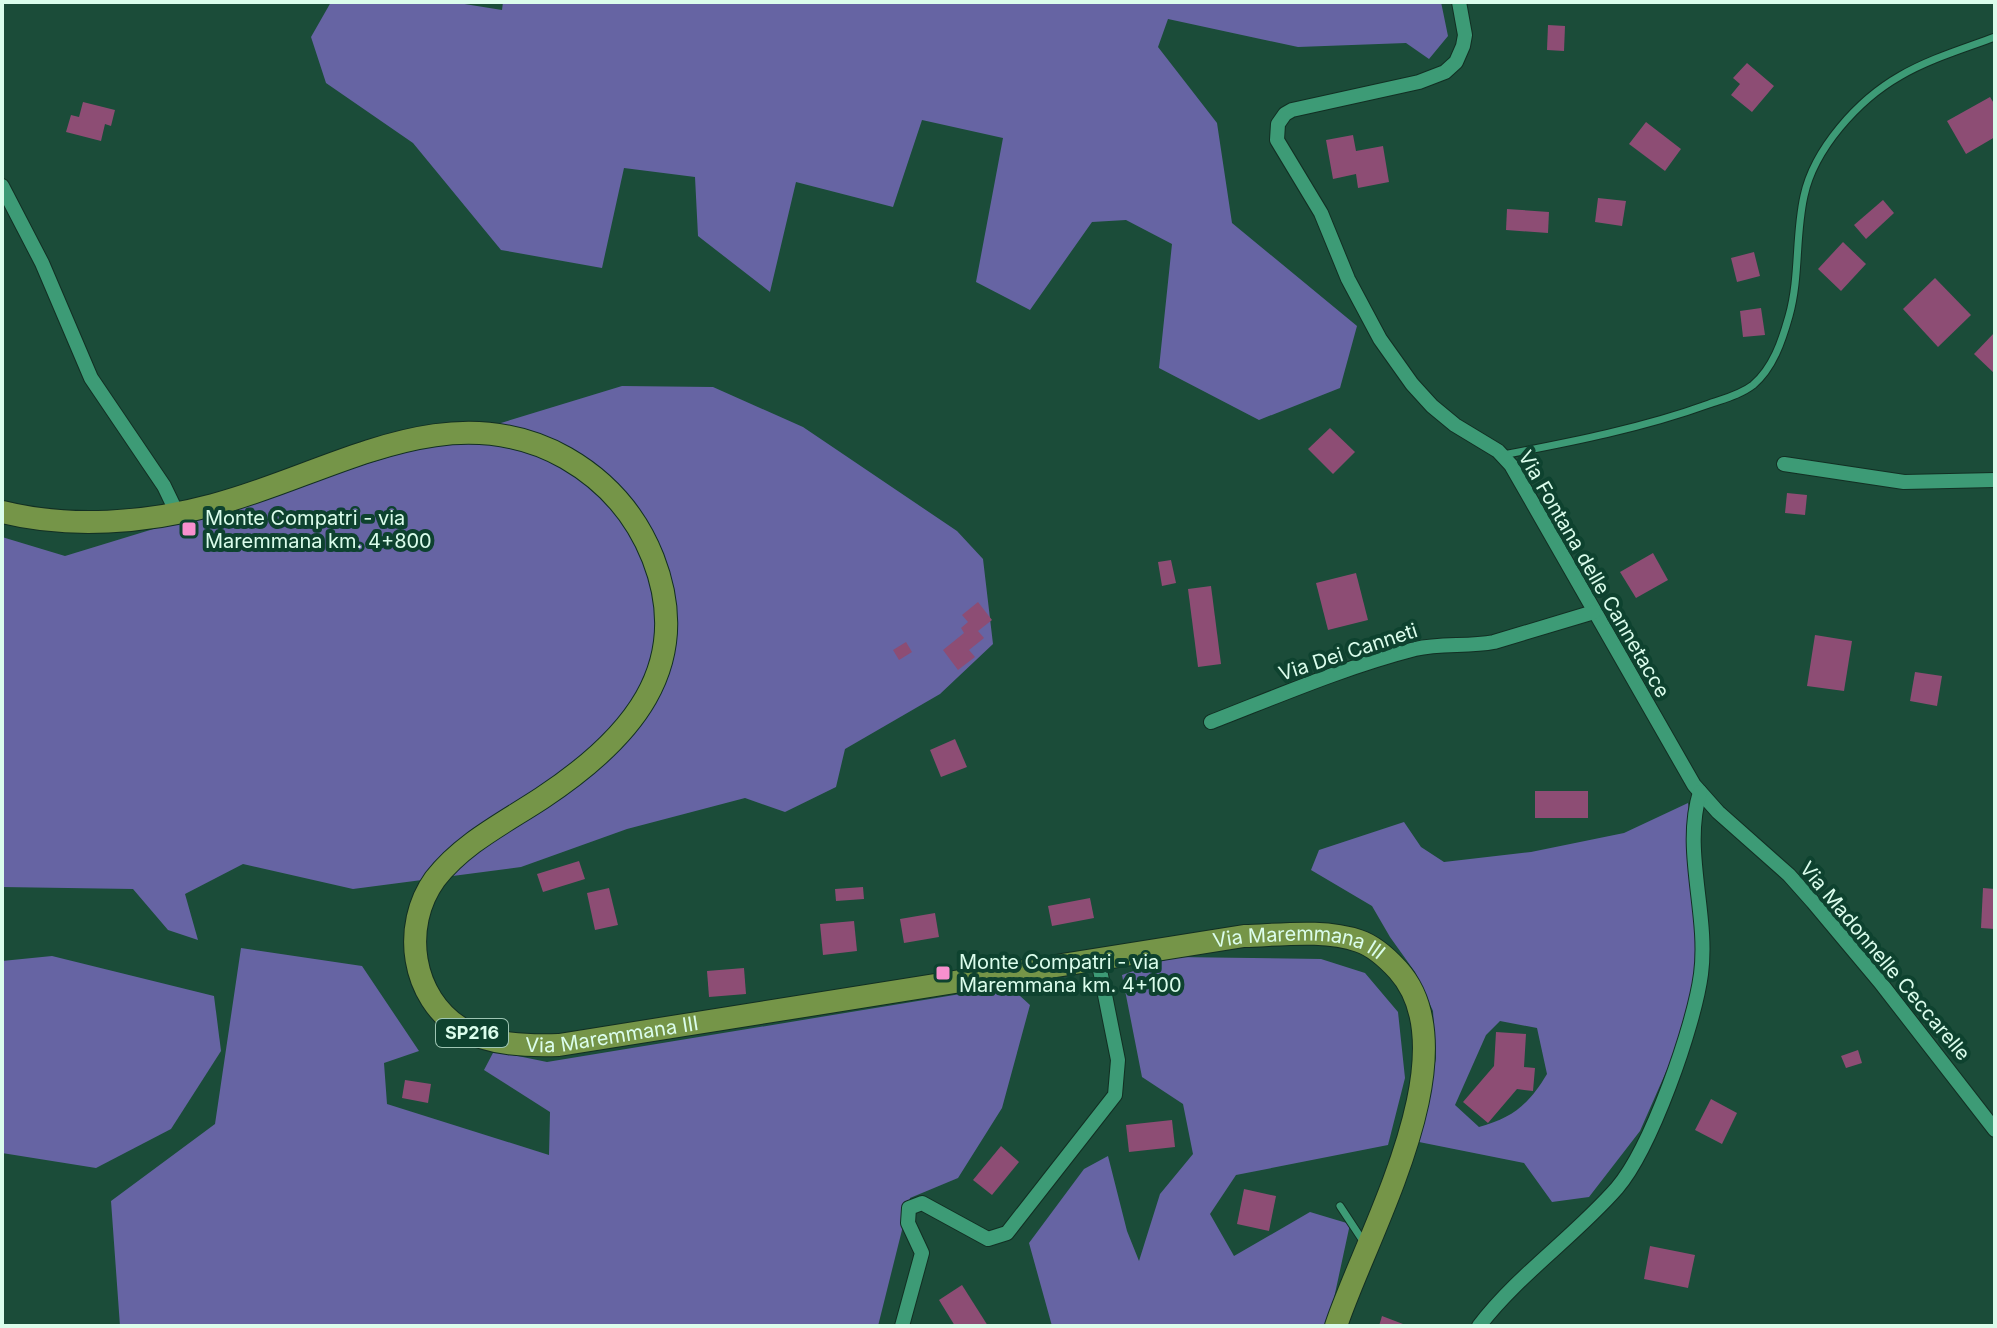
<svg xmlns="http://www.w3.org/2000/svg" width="1997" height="1328" viewBox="0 0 1997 1328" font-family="Inter,sans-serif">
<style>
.green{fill:#6664a3;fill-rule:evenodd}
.building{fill:#8d4d74}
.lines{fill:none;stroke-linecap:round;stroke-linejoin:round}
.service-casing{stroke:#122f23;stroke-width:9}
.minor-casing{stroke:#122f23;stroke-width:16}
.primary-casing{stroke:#122f23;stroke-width:24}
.service{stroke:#3d9b76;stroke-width:7}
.minor{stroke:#3d9b76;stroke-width:14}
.primary{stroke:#759548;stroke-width:22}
.poi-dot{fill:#f790ce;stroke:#0e422f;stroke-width:3}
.labels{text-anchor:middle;stroke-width:8;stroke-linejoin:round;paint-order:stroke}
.shield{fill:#0e422f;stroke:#9ec5b3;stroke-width:2}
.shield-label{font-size:18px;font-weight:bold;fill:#dbfdec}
.poi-label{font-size:20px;fill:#dbfdec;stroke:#0e422f;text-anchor:start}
.street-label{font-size:20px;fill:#dbfdec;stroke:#0e422f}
</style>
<rect width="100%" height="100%" fill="#1b4c39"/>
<g class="green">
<path d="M331,2H452L502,10L503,2H1441L1448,36L1429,59L1406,43L1298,47L1168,19L1158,47L1217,123L1232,223L1357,326L1340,388L1259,420L1159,368L1172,244L1126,220L1092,222L1030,310L976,282L1003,138L922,120L893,207L796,182L770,292L698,236L695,177L624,168L602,268L501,250L413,143L326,83L311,37Z"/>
<path d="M622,386L713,387L803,427L957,531L983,559L993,644L940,694L845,749L836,787L785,812L745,798L627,829L521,867L353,889L243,864L185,894L198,940L168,930L133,889L2,887V537L65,556Z"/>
<path d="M1688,803L1695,865L1698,964L1680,1040L1640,1131L1589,1197L1552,1202L1524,1163L1419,1142L1436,1058L1433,1011L1415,972L1390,937L1372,906L1311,870L1319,850L1404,822L1421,847L1444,862L1531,852L1624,833ZM1500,1021L1537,1028L1547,1074C1529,1104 1513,1118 1479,1127L1455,1105L1486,1035Z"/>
<path d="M241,948L362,966L419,1051L384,1063L387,1104L549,1155L550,1112L484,1070L494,1051L547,1062L1009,986L1030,1005L1002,1108L958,1178L910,1198L878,1326H120L111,1201L215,1124Z"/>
<path d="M52,956L214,996L221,1051L171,1129L96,1168L2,1153V961Z"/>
<path d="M1174,957L1321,959L1365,973L1398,1012L1405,1078L1388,1145L1236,1175L1210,1214L1234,1256L1310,1212L1350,1224L1328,1326H1052L1029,1243L1084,1169L1108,1156L1127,1231L1139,1261L1160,1194L1193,1154L1183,1104L1142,1077L1122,975Z"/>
</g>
<g class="building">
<path d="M1548,25L1565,26L1564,51L1547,50Z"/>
<path d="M1747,63L1774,86L1752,112L1731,95L1740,84L1733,78Z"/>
<path d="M1990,97L1995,105V137L1966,154L1947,121Z"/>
<path d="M83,102L115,110L111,126L105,124L101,141L66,132L71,115L79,117Z"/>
<path d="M1646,122L1681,149L1665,171L1629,144Z"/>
<path d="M1353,135L1356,151L1383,146L1389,182L1358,188L1356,174L1333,179L1326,140Z"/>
<path d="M1598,198L1626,201L1622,226L1595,222Z"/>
<path d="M1883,200L1894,213L1866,239L1854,225Z"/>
<path d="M1507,209L1549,212L1548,233L1506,230Z"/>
<path d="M1843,242L1866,264L1841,291L1818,269Z"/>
<path d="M1754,252L1760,276L1737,282L1731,258Z"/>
<path d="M1935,278L1971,315L1938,347L1903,309Z"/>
<path d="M1761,308L1765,335L1743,337L1740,311Z"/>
<path d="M1995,332V374L1974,354Z"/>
<path d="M1330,428L1355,452L1333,474L1308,449Z"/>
<path d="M1787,493L1807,495L1805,515L1785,513Z"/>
<path d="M1653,553L1668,580L1636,598L1620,572Z"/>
<path d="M1171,560L1176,583L1162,586L1158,562Z"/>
<path d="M1356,573L1368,620L1328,630L1316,583Z"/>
<path d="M1211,586L1221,664L1198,667L1188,589Z"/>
<path d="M978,602L992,620L978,631L984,638L969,650L975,657L958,670L943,650L964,633L961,628L968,622L962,615Z"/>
<path d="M1815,635L1852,641L1844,691L1807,686Z"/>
<path d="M906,642L912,652L899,660L893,650Z"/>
<path d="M1915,672L1942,676L1937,706L1910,701Z"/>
<path d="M955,739L967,767L941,777L930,750Z"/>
<rect x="1535" y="791" width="53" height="27"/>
<path d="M579,861L585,879L543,892L537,874Z"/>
<path d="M863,887L864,899L836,901L835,889Z"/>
<path d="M609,888L618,925L595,930L587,893Z"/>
<path d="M1983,888L1995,889V929L1981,928Z"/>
<path d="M1090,898L1094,918L1052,926L1048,906Z"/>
<path d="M935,913L939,937L904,943L900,919Z"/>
<path d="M854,921L857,951L823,955L820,924Z"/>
<path d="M744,968L746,994L709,997L707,971Z"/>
<path d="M1496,1032L1526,1034L1524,1067L1535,1068L1533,1091L1517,1089L1488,1123L1463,1102L1494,1066Z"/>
<path d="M1858,1050L1862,1063L1846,1068L1841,1056Z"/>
<path d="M405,1080L431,1084L428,1103L402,1098Z"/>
<path d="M1711,1099L1737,1113L1722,1144L1695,1130Z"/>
<path d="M1172,1120L1175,1147L1129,1152L1126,1125Z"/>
<path d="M1001,1146L1019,1162L992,1195L973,1180Z"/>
<path d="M1244,1189L1276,1196L1269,1231L1237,1224Z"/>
<path d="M1650,1246L1695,1255L1688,1288L1644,1279Z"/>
<path d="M962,1285L988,1326H955L939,1300Z"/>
<path d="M1382,1316L1403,1324L1402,1326H1379Z"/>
</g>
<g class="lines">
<defs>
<g id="service">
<path d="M1503,455C1571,442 1643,428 1709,404C1723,399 1740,395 1753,385C1773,368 1782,341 1789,316C1800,277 1795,236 1804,196C1814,149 1858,100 1900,76C1929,59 1963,49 1995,37"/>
<path d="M1340,1206L1365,1244"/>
</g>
<g id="minor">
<path d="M1459,2L1465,35L1463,46L1456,62L1445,72L1419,82L1292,110L1285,114L1278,124L1277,140L1321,213L1348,279L1380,339L1412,384L1432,406L1455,425L1498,451L1511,465L1694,785L1718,812L1789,875L1813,902L1880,982L1995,1130"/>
<path d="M2,186L42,263L91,378L164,486L177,513"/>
<path d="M1784,464L1904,482L1995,480"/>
<path d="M1211,722C1278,696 1345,667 1415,649C1441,643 1468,647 1494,642L1594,612"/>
<path d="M902,1326L922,1253L908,1223L909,1208L922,1203L988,1239L1007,1233L1115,1095L1118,1060L1098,960"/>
<path d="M1479,1326C1519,1274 1574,1237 1617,1188C1651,1148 1694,1027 1701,974C1709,914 1682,851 1700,792"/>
</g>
<g id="primary">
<path id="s1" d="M2,512C70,529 146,523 213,505C329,475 448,391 566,458C606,481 636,515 653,558C696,668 628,741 542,798C504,823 463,843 435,879C401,926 411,998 462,1029C490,1045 528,1046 559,1045L1244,936C1281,935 1324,929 1359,941C1374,946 1387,958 1398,970C1473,1053 1365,1237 1336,1326"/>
</g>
</defs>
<use href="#service" class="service-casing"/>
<use href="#minor" class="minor-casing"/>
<use href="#primary" class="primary-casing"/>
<use href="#service" class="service"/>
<use href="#minor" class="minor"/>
<use href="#primary" class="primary"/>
</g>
<g class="poi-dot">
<rect x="181" y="521" width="16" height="16" rx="4"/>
<rect x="935" y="965" width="16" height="16" rx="4"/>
</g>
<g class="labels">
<rect class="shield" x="436" y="1019" width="72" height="28" rx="6"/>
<g class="shield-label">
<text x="472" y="1039">SP216</text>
</g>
<g class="poi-label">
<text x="205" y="525">Monte Compatri - via<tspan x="205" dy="23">Maremmana km. 4+800</tspan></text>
<text x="959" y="969">Monte Compatri - via<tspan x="959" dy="23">Maremmana km. 4+100</tspan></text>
</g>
<g class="street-label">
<text transform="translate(1594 574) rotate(60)" y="7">Via Fontana delle Cannetacce</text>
<text transform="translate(1348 652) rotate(-18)" y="7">Via Dei Canneti</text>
<text dy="7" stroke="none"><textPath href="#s1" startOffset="2162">Via Maremmana III</textPath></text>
<text transform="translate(1885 961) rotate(50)" y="7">Via Madonnelle Ceccarelle</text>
<text dy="7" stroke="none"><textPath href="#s1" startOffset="1466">Via Maremmana III</textPath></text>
</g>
</g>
<rect width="1997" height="1328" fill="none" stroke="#dbfdec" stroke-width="8"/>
</svg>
